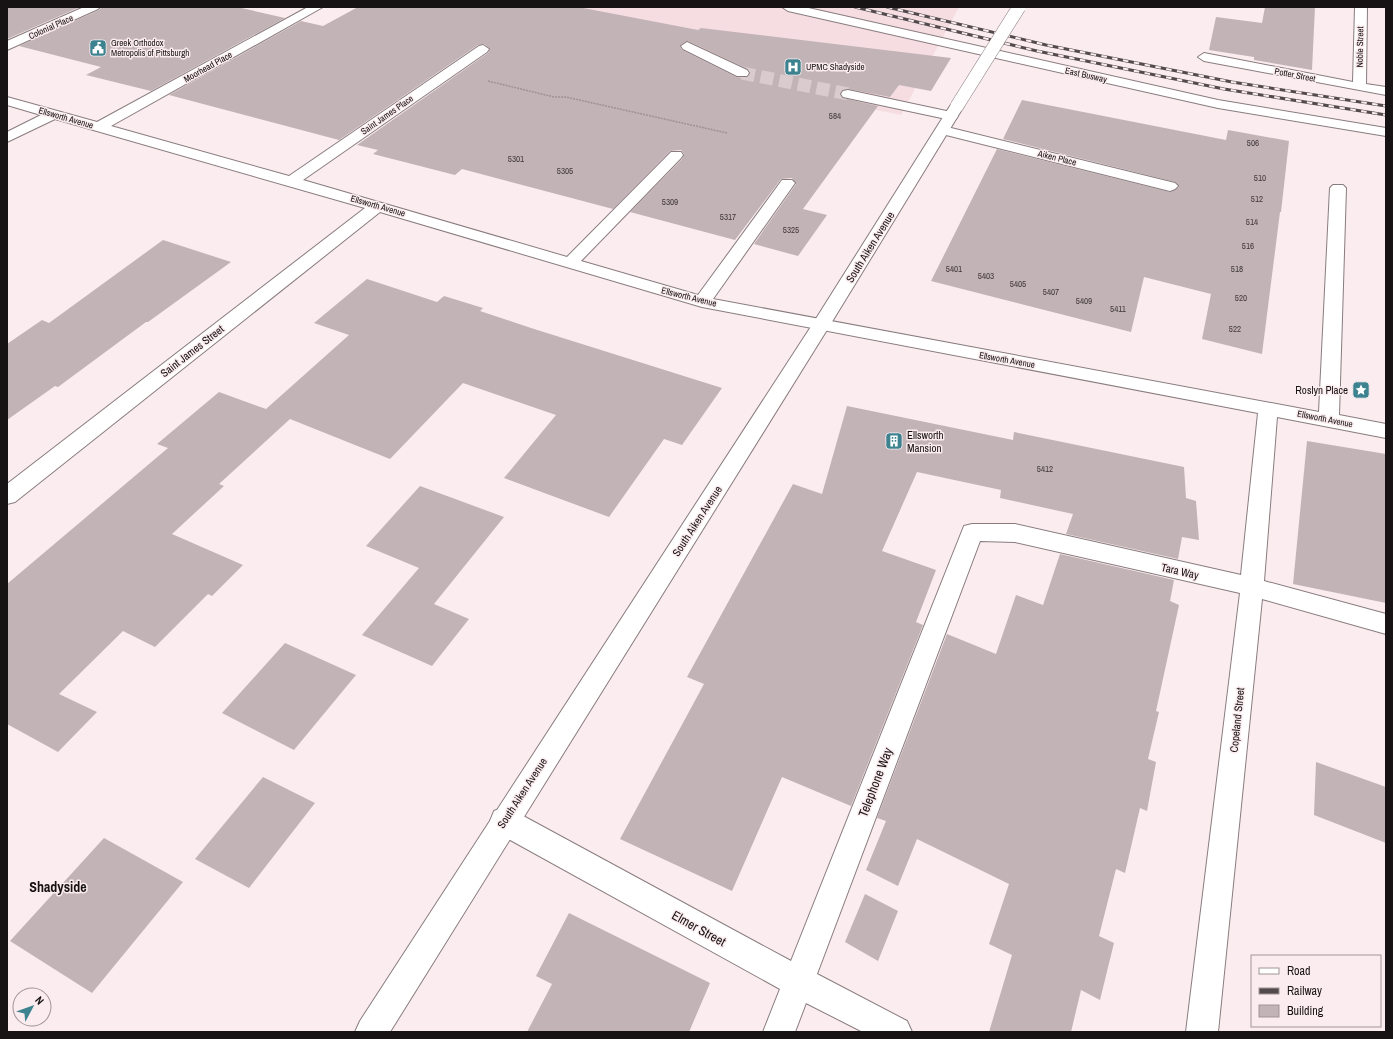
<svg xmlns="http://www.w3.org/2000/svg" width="1393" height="1039" viewBox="0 0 1393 1039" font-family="'Archivo Narrow',sans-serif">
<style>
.built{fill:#f5dde2}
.building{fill:#c2b3b7;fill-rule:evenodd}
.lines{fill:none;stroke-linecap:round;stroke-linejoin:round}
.minor-tunnel{stroke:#d9cbce;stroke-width:13;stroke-dasharray:13 6;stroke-linecap:butt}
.minor-casing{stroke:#897c7f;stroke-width:2}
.major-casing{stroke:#897c7f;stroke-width:2}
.path{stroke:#9d9294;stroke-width:1.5;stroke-dasharray:2 1;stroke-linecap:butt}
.minor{fill:#fff;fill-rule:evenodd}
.major{fill:#fff;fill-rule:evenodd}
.rail-casing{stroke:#524a4c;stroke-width:3}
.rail{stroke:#fbecef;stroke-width:2;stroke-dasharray:5.5;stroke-linecap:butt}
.major-bridge-casing{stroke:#897c7f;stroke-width:14;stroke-linecap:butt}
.major-bridge{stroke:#fff;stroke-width:13}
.labels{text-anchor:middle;stroke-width:3;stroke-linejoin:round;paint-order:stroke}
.far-street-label{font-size:9px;fill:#171214;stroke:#fbecef}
.far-poi-label{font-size:9px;fill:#171214;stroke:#fbecef;text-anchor:start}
.number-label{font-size:9px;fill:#423a3d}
.street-label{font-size:11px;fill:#171214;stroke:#fbecef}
.poi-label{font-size:11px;fill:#171214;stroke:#fbecef;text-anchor:end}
.near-street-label{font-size:13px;fill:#171214;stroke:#fbecef}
.near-neighbourhood-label{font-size:14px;font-weight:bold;fill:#171214;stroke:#fbecef}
</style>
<rect width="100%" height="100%" fill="#fbecef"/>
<path class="built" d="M434,7H959L901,115L416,18Z"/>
<g class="building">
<path d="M7,7H80L7,39Z"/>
<path d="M102,7H237L285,18L151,91L86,75L101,67L19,46L99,10Z"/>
<path d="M358,7H578L698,30L701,28L951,58L931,91L899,85L890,97L848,89L842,90L840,95L843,98L878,106L803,209L827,215L798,256L754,244L796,184L792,178L781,179L735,240L630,212L682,159L684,154L681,150L670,151L613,209L462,169L455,175L373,154L378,150L357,145L488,53L490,49L484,44L478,45L339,140L169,95L301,21L323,26ZM688,41L748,69L750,74L747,78L736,77L682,50L680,46Z"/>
<path d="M1265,7H1315L1312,70L1254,60V57L1209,50L1216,17L1262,23Z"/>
<path d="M1022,100L1226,140L1228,130L1289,141L1281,212H1280L1262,354L1202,339L1211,294L1144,277L1131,332L931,281L997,149L1170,192L1179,187L1175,182L1003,139Z"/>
<path d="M163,240L231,262L148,322H146L58,387L55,386L7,420V344L42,320L49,323Z"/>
<path d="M367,279L437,302L444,296L483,308L480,311L531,328L722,388L682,445L664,439L609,517L504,478L556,415L463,383L390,459L290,419L219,484L224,486L172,534L243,565L212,596L208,594L155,647L123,631L59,694L97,712L58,752L7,724V584L168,448L157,444L219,392L266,409L349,335L314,323Z"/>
<path d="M847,406L1013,440L1014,432L1184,467L1186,498L1196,501L1199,540L1182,537L1178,559L1066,534L1073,514L1000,498L1001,490L917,472L882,551L936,570L916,622L923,625L851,806L782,777L732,891L620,839L704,684L687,677L793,484L822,494Z"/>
<path d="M1307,441L1386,454V603L1293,584Z"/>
<path d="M420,486L504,517L434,604L469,619L432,666L362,635L419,568L366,546Z"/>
<path d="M1060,554L1174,580L1170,601L1179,605L1156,711L1159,712L1148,759L1156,762L1147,811L1140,808L1125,873L1116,869L1099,936L1114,943L1100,1000L1081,990L1071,1032H989L1012,955L989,944L1009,884L917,839L898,886L866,870L886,821L877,818L947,634L996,654L1016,595L1043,605Z"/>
<path d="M285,643L356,675L294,750L222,713Z"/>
<path d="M1316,762L1386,787V843L1314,815Z"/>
<path d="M263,777L315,803L249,888L195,859Z"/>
<path d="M104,838L183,882L92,993L10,941Z"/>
<path d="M865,894L898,911L878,961L845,942Z"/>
<path d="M569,913L710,983L689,1032H527L552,984L536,976Z"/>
</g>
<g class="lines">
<path class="minor-tunnel" d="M742,73L848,94"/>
<defs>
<g id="minor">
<path d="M84,7H100L98,9L7,50V41Z"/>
<path d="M308,7H323L111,126L289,176L479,46L483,45L489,49L487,52L303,180L567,257L671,152H681L683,155L681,158L581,261L698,295L782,180H792L795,183L713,299L1319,412L1330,188L1333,185H1343L1346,188L1339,415L1386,424V438L1277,417L1264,581L1386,614V634L1262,599L1218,1032H1186L1240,593L1015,542L980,541L817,974L907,1021L912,1032H863L806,1003L795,1032H763L780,989L494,831L490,821L494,811L504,807L514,811L791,961L964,526L972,524H1015L1241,575L1258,413L702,307L380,212L15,502L7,504V484L365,208L55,119L7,142V132L41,115L7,105V97L97,122Z"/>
<path d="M782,7H804L1218,100L1386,128V136L1218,108L788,11Z"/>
<path d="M1355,7H1367L1366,84L1386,87V95L1204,61L1198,57L1204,53L1353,82Z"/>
<path d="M687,42L747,70L749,73L747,76H737L683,49L681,46Z"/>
<path d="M848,90L951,112L956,113L958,116L956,119L951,120L843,97L841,94L843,91Z"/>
<path d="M943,126L1175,183L1178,186L1175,189L1170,191L938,133L936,130L938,127Z"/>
</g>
<path id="major" d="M957,102L962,103L964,106L830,325L390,1032H355L360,1021L812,325L950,106L952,103Z"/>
</defs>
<use href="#minor" class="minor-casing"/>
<use href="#major" class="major-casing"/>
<path class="path" d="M488,81L554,97H566L727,133"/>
<use href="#minor" class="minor"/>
<use href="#major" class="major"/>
<defs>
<g id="rail">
<path d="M855,7L1037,51L1224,89L1386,115"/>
<path d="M887,7L1046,45L1232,82L1386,106"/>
</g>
</defs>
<use href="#rail" class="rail-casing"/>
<use href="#rail" class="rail"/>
<defs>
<path id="major-bridge" d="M957,106L1019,7"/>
</defs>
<use href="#major-bridge" class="major-bridge-casing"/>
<use href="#major-bridge" class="major-bridge"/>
</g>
<defs>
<symbol id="civic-square" viewBox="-11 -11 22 22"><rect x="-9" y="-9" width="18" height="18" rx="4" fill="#3d828f" stroke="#fbecef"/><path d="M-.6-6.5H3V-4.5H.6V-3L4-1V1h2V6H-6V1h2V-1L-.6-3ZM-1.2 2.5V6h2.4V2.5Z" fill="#fff"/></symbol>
<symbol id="hospital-square" viewBox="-11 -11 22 22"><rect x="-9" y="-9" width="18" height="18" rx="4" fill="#3d828f" stroke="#fbecef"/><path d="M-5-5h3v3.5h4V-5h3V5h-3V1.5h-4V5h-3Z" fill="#fff"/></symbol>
<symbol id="sight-square" viewBox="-11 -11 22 22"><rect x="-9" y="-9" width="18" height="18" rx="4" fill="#3d828f" stroke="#fbecef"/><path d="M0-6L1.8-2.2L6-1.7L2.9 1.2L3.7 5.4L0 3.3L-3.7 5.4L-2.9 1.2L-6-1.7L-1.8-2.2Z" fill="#fff"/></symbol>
<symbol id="building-square" viewBox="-11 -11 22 22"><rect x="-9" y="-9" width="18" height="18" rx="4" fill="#3d828f" stroke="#fbecef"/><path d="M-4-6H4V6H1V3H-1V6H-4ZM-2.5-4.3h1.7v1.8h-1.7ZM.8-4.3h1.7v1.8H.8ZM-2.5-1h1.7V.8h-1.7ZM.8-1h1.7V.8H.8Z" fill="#fff"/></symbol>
</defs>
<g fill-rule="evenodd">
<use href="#civic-square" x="88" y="38" width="20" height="20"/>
<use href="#hospital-square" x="783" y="57" width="20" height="20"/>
<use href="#sight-square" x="1351" y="380" width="20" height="20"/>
<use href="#building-square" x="884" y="431" width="20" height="20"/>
</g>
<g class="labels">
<g class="far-street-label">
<text transform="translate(51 27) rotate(-24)" y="3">Colonial Place</text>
<text transform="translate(1360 47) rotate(-89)" y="3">Noble Street</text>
<text transform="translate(208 67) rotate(-29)" y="3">Moorhead Place</text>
<text transform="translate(1086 75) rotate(13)" y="3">East Busway</text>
<text transform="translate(1295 75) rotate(11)" y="3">Potter Street</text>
<text transform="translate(387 115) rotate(-35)" y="3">Saint James Place</text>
<text transform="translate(66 118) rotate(16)" y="3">Ellsworth Avenue</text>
<text transform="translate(1057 158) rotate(14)" y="3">Aiken Place</text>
<text transform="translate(378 206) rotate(16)" y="3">Ellsworth Avenue</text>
<text transform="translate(689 297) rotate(14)" y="3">Ellsworth Avenue</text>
<text transform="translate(1007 360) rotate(10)" y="3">Ellsworth Avenue</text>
<text transform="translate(1325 419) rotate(11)" y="3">Ellsworth Avenue</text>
</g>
<g class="far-poi-label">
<text x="111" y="46">Greek Orthodox<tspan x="111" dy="10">Metropolis of Pittsburgh</tspan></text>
<text x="806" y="70">UPMC Shadyside</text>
</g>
<g class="number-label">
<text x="835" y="119">584</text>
<text x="1253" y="146">506</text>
<text x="516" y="162">5301</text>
<text x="565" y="174">5305</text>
<text x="1260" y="181">510</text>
<text x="1257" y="202">512</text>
<text x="670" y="205">5309</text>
<text x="728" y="220">5317</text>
<text x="1252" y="225">514</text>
<text x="791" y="233">5325</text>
<text x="1248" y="249">516</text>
<text x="954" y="272">5401</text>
<text x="1237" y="272">518</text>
<text x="986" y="279">5403</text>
<text x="1018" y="287">5405</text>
<text x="1051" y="295">5407</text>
<text x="1241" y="301">520</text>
<text x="1084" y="304">5409</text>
<text x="1118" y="312">5411</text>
<text x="1235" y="332">522</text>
<text x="1045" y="472">5412</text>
</g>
<g class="street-label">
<text transform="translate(870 247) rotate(-58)" y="4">South Aiken Avenue</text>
<text transform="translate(192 351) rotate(-38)" y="4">Saint James Street</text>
<text transform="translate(697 521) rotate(-57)" y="4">South Aiken Avenue</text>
<text transform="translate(1180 571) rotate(13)" y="4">Tara Way</text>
<text transform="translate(1237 720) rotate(-84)" y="4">Copeland Street</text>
<text transform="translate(522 793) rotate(-57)" y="4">South Aiken Avenue</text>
</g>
<g class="poi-label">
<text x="1348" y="394">Roslyn Place</text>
<text x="907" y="439" text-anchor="start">Ellsworth<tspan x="907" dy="13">Mansion</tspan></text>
</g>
<g class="near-street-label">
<text transform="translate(875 782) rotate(-69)" y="5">Telephone Way</text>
<text transform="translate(699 928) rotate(29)" y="5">Elmer Street</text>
</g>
<g class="near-neighbourhood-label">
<text x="58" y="892">Shadyside</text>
</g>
</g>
<rect width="1393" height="1039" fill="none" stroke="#171214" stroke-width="16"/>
<rect x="1251" y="955" width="130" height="72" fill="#fbecef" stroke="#a09597"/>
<rect x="1259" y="968" width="20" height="6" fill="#ffffff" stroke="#a09597"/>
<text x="1287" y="975" font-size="12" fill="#171214">Road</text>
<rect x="1259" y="988" width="20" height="6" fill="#524a4c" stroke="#a09597"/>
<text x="1287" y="995" font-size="12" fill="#171214">Railway</text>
<rect x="1259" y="1005" width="20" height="12" fill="#c2b3b7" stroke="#a09597"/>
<text x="1287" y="1015" font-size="12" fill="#171214">Building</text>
<g transform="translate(32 1007) rotate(49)"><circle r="19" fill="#fbecef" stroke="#a09597"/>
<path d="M0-3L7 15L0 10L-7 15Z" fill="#3d828f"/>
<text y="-6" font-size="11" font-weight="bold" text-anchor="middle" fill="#171214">N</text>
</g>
</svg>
